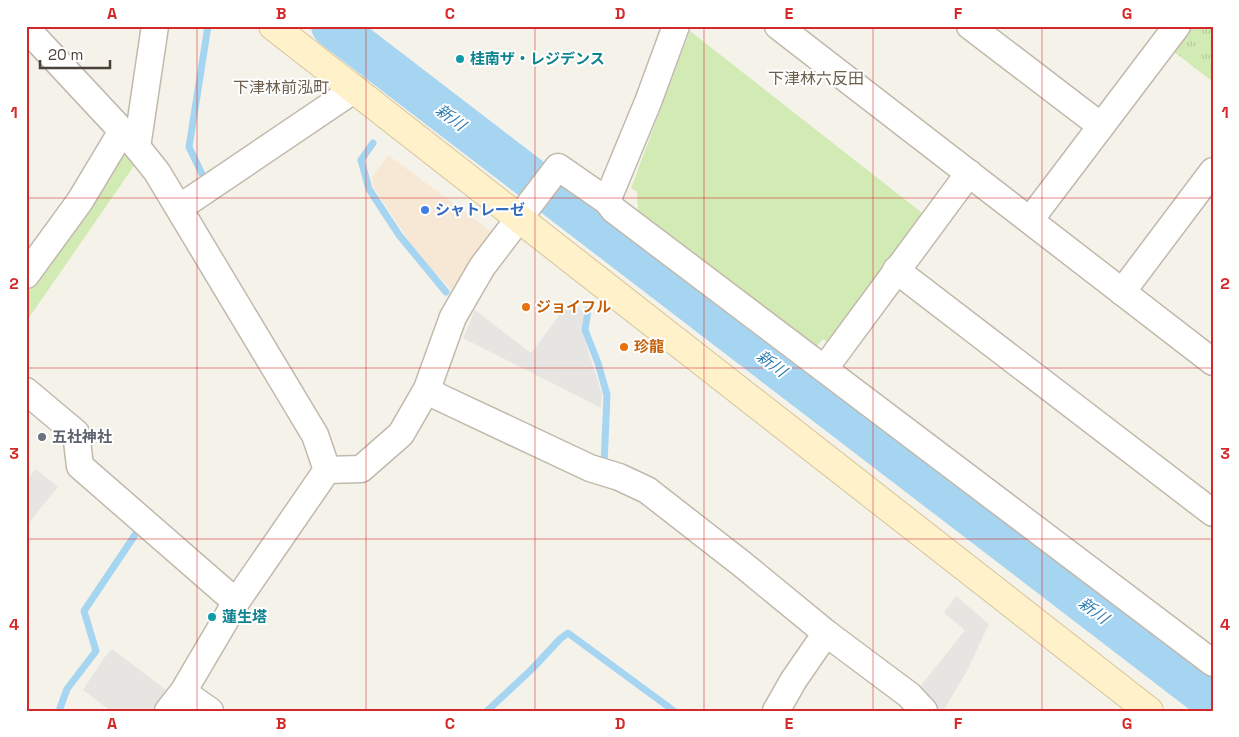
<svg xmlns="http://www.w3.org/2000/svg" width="1239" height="737" viewBox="0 0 1239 737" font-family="'Space Grotesk','Noto Sans JP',sans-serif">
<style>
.commercial{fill:#f7e8d6}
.grass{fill:#d2eab3}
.park{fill:url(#park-tufts)}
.parking{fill:#e7e5e2}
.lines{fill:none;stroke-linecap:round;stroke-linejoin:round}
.stream{stroke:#a6d5f2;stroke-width:7}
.river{stroke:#a6d5f2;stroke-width:42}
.street-casing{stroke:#c1b9ac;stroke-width:29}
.secondary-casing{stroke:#d6c59a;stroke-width:30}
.street{stroke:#fff;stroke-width:26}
.secondary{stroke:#fff1ca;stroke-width:28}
.grid{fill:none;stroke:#d62828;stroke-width:1;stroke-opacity:0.55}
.culture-dot{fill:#0f9aa8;stroke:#fff;stroke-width:2}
.shop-dot{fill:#3f7fe0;stroke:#fff;stroke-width:2}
.food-dot{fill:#e8710a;stroke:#fff;stroke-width:2}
.worship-dot{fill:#6b7280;stroke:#fff;stroke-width:2}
.labels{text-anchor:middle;stroke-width:4;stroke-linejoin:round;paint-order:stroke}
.culture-label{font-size:15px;font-weight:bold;fill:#0d838f;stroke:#fff;text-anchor:start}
.shop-label{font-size:15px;font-weight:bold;fill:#366cbe;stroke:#fff;text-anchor:start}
.food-label{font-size:15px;font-weight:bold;fill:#c56008;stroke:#fff;text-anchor:start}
.worship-label{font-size:15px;font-weight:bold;fill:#5b616d;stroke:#fff;text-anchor:start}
.neighbourhood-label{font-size:16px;fill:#6d604f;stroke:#fff}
.water-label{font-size:16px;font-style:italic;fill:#2c7bb1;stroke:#fff}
.neatline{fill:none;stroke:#d62828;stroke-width:2}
.grid-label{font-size:16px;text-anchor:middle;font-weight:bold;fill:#d62828}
</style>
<defs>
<pattern id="park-tufts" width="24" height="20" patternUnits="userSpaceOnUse" patternTransform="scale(1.25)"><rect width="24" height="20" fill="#d2eab3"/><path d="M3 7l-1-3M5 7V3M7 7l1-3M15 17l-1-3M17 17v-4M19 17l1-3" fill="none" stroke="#b6ca9b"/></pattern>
</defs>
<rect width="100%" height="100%" fill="#f5f2ea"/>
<path class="commercial" d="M388,155L493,233L456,295L416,252L373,186L372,177Z"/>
<g class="grass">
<path d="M690,31L926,216L830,344L823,339L816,347L638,211L637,192L631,188Z"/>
<path d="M127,150L138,160L26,322V293C65,250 95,199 127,150Z"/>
</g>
<path class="park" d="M1192,26H1213V82L1173,51Z"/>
<g class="parking">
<path d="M570,301L583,311L582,332L602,394L601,408L463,338L475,310L531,353Z"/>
<path d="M36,469L58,487L26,526V481Z"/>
<path d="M956,596L989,624L967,671L943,711H936L916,692L965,630L944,613Z"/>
<path d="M112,649L173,695L160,711H111L83,690L104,658Z"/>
</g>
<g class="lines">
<g class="stream">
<path d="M373,143L361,160L369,189L399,235L446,292"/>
<path d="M202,174L189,147L208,26"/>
<path d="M588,310L585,330L598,363L607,395L604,465"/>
<path d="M59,711L67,689L96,651L84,611L139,529"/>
<path d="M487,711L532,669L560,639L568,633L674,711"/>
</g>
<path class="river" d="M332,26L1213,701"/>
<defs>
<g id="street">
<path d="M778,26L1213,362"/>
<path d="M970,26L1101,126"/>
<path d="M26,28L137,147L157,172L315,435L327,470"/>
<path d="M137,147L155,26"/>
<path d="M607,201L648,102L676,26"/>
<path d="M179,208L355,89"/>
<path d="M1030,220L1177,26"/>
<path d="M896,270L1213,513"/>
<path d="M26,275L80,201L122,131"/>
<path d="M1122,292L1213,171"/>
<path d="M825,368L969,173"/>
<path d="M427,389L439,397L590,468L619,477L647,490L742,564L826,633L909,695L924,711"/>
<path d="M26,391L76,433L80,466L236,602"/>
<path d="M327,470L361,469L401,434L427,389L453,317L482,267L558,167L607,201L614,210L1213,663"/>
<path d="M183,692L210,711"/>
<path d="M168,711L183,692L236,602L327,470"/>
<path d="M776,711L793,681L826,633"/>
</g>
<path id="secondary" d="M273,26L1149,711"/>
</defs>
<use href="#street" class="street-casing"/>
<use href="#secondary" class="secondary-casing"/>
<use href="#street" class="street"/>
<use href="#secondary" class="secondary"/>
</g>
<path class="grid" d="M197,26V711M366,26V711M535,26V711M704,26V711M873,26V711M1042,26V711M26,198H1213M26,368H1213M26,539H1213"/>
<g class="culture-dot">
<circle cx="460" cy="59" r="5"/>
<circle cx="212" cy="617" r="5"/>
</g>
<circle class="shop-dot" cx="425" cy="210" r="5"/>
<g class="food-dot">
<circle cx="526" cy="307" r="5"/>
<circle cx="624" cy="347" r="5"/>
</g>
<circle class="worship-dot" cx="42" cy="437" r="5"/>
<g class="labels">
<g class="culture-label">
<text x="470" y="64">桂南ザ・レジデンス</text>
<text x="222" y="622">蓮生塔</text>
</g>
<g class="shop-label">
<text x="435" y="215">シャトレーゼ</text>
</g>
<g class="food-label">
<text x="536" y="312">ジョイフル</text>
<text x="634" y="352">珍龍</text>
</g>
<g class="worship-label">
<text x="52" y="442">五社神社</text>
</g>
<g class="neighbourhood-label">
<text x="816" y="84">下津林六反田</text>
<text x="281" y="93">下津林前泓町</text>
</g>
<g class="water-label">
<text transform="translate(451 117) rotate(37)" y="6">新川</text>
<text transform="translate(772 363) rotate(37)" y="6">新川</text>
<text transform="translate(1094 610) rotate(37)" y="6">新川</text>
</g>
</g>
<rect width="1239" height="737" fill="none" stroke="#ffffff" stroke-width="55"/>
<path d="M40 60v8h70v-8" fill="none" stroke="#4a4238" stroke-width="2.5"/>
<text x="48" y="60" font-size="15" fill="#4a4238" stroke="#ffffff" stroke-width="4" paint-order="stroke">20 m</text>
<rect x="28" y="28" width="1184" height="682" class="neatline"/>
<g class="grid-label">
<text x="112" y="19">A</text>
<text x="281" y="19">B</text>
<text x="450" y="19">C</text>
<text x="620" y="19">D</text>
<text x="789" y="19">E</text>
<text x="958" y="19">F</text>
<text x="1127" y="19">G</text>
<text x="14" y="118">1</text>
<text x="1225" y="118">1</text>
<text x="14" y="289">2</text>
<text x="1225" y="289">2</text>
<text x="14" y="459">3</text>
<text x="1225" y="459">3</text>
<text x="14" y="630">4</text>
<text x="1225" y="630">4</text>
<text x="112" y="729">A</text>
<text x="281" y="729">B</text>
<text x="450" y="729">C</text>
<text x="620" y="729">D</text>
<text x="789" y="729">E</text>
<text x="958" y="729">F</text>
<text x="1127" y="729">G</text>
</g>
</svg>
